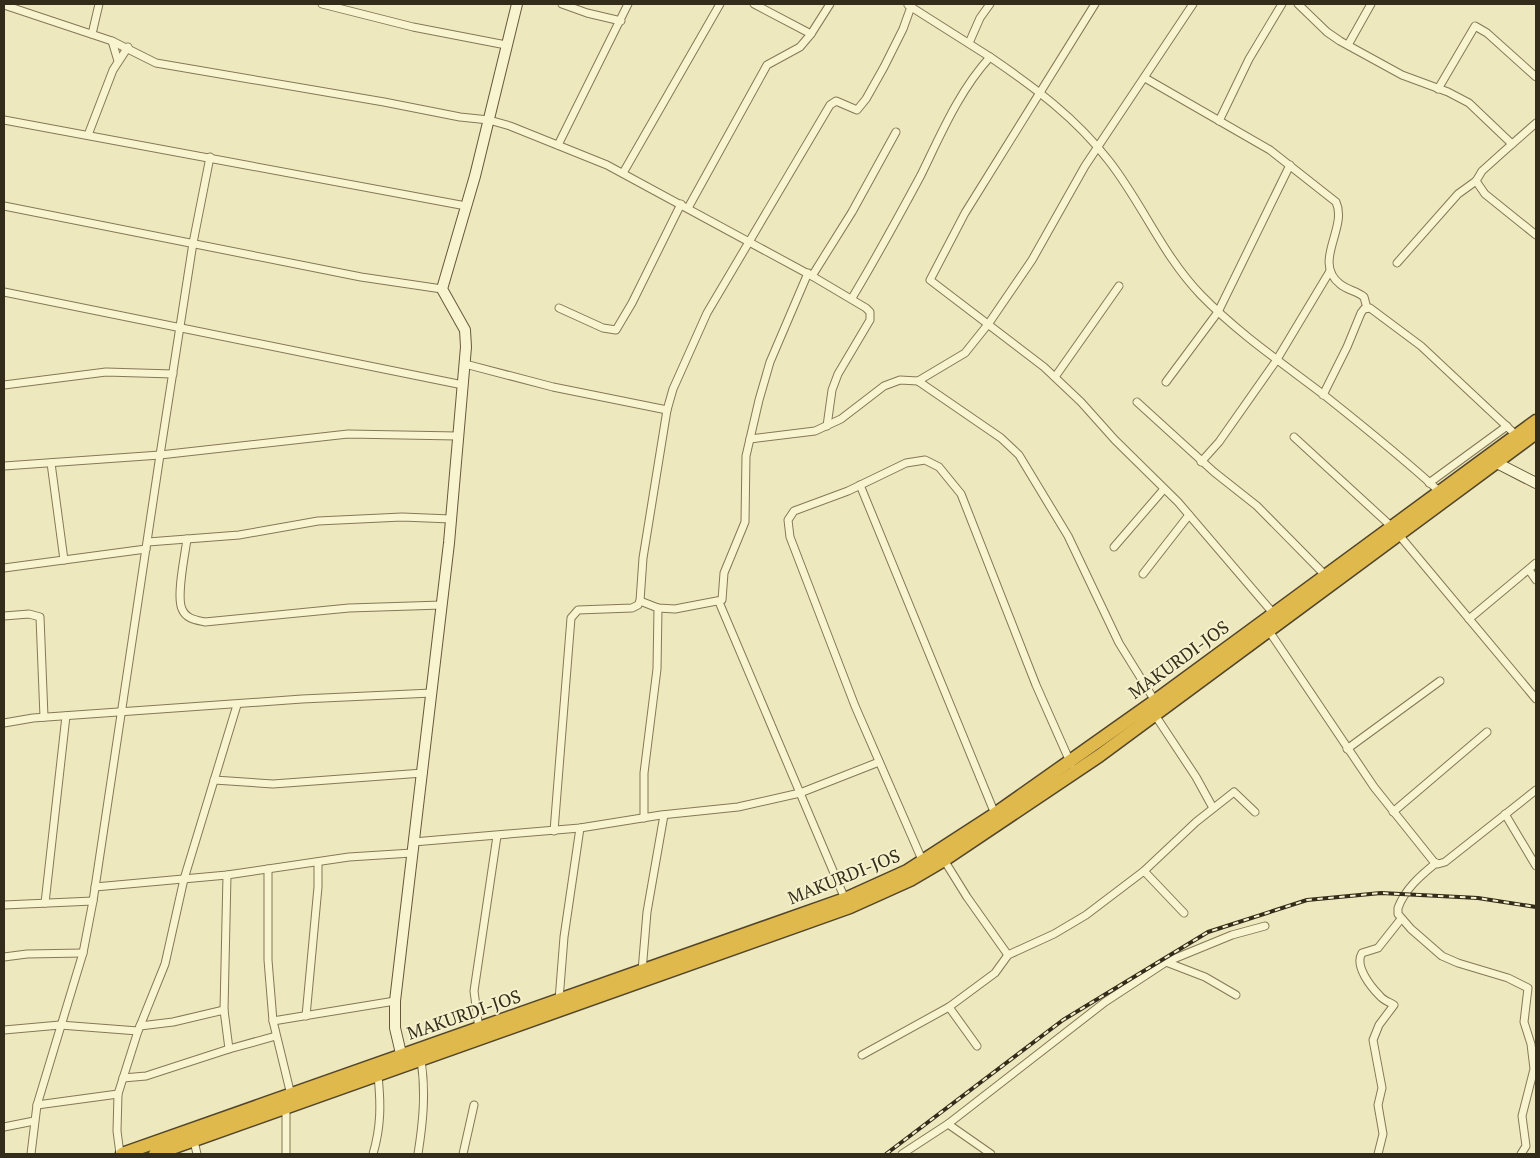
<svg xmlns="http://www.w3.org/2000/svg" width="1540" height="1158" viewBox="0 0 1540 1158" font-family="'PT Serif',serif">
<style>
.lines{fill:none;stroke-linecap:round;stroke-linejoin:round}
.street-casing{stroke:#857856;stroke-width:9}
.secondary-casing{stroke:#67583a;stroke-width:12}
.highway-casing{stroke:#52452b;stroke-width:15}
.street{stroke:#f8f4d0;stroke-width:7}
.secondary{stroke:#f8f4d0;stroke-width:10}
.highway{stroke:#dfb94c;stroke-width:12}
.rail-casing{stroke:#342c1b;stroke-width:4}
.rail{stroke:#f5f1cc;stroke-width:2;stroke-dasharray:5.5;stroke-linecap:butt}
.labels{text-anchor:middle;stroke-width:4;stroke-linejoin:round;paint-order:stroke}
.street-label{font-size:18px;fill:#342c1b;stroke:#f5f1cc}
</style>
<rect width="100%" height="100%" fill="#ede8bd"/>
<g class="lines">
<defs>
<g id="street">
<path d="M322,4L413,27L506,45"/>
<path d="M562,4L587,13L621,21"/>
<path d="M1095,4L965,213L930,280L1044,367L1081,402L1115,440L1178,502L1273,613"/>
<path d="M1298,4L1327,32L1340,41L1402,75L1448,92L1469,103L1512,144"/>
<path d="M4,5L112,41L156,63L384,102L460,117L489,120L510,126L607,165L812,276L866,308L870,312V320L838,374L832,390L827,426"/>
<path d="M908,5L990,57"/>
<path d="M92,34L99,4"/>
<path d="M811,34L830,4"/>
<path d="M112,41L118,61"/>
<path d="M969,43L980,18L990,4"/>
<path d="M1348,45L1371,4"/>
<path d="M1145,78L1270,150L1336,202C1348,228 1312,262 1340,284C1347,290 1357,291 1364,297L1367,308"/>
<path d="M1438,89L1475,26L1487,33L1536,77"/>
<path d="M4,120L466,206"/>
<path d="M1219,121L1249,59L1282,4"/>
<path d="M88,135L113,70L128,47"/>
<path d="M558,145L628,4"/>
<path d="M623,173L720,4"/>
<path d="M1476,181L1485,194L1536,235"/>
<path d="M4,206L361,277L442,289"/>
<path d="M688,208L767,65L800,47L811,34L754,4"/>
<path d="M1397,263L1458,194L1476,181L1482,171L1502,153L1536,123"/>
<path d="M812,276L852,212L896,132"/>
<path d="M4,292L463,385"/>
<path d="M852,298C876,258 899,216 921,175C941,134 959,91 990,57C1034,87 1076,118 1109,161C1142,203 1163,256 1201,295C1238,333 1282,363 1324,395C1363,426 1403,458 1440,492"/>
<path d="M559,308L603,328L616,330L632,303L681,204"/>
<path d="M465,364L553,387L667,410"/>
<path d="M1055,377L1119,286"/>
<path d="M918,381L1001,438L1019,455L1068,536L1119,643L1155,701"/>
<path d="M1166,382L1218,312L1290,165"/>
<path d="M4,385L106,372L173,374"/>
<path d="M1323,395L1347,347L1361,313L1364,309L1370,308L1421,346L1516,435"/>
<path d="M1137,402L1214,472L1257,506L1325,575"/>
<path d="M1294,437L1392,527"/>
<path d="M750,439L815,431L841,419L884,386L900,380L918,381L965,353L989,323L1032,260L1085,166L1193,4"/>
<path d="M1201,462L1219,442L1276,361L1330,271"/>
<path d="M51,463L64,560"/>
<path d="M4,466L160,455L348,434L457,436"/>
<path d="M1429,483L1507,426"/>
<path d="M860,485L995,814"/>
<path d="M1399,535L1536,699"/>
<path d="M187,539C185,555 176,596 182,609C186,619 196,620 205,622L349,608L442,605"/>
<path d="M148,542L239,535L318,521L402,517L451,519"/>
<path d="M1114,547L1164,489"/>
<path d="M4,568L146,549"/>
<path d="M1529,570L1536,580"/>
<path d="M1143,574L1189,515"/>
<path d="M640,601L658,608L675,609L722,600L724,573L745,522L746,456L759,400L770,362L808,273"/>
<path d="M719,602L845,899"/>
<path d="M4,616L29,614L40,617L44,717"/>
<path d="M1469,619L1536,563"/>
<path d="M1269,631L1374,787L1434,862L1438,864L1445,862L1536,790"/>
<path d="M1155,715L1196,777L1213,808"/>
<path d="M4,723L33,718L302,699L432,693"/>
<path d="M1347,749L1440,681"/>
<path d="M214,780L273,784L423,773"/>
<path d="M1393,812L1487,732"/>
<path d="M1505,814L1536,866"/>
<path d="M644,818V773L657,669L658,608"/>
<path d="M554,831L571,618L578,610L632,608L638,605L640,601L643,558L667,410L673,389L707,313L830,105L836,101L857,110L866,99L884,67L903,29L912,4"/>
<path d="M413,842L580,828L661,815L738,807L800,793L879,762"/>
<path d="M944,860L967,897L1008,955"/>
<path d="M923,862L855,706L790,537L788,520L794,511L848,491L906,463L925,460L939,467L961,494L1036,685L1071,764"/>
<path d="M1436,863C1420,876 1405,889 1398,908V914L1411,929L1442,956L1458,963L1508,978L1528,988L1524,1022L1531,1044L1534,1069L1522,1116L1526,1146L1521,1154"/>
<path d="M268,869V960L273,1021L291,1095"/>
<path d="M1144,871L1184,913"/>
<path d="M95,887L227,875L349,857L412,853"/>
<path d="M45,903L66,716"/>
<path d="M4,905L93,901"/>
<path d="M4,957L27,954L83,953"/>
<path d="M1166,962L1205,977L1236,995"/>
<path d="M642,971L647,912L664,815"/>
<path d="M559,1000L564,937L580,828"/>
<path d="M949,1007L977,1046"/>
<path d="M306,1016L318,887V862"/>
<path d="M273,1021L395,1001"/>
<path d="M140,1026L173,1022L224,1010"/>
<path d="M479,1029L474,991L497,836"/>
<path d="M4,1030L60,1025L138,1031"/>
<path d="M229,1049L276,1036"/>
<path d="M862,1055L949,1007L995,973L1008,955L1054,934L1086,915L1144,871L1196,822L1234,792L1255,812"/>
<path d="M123,1078L146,1076L229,1049L224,1010L227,875"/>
<path d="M37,1105L118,1094"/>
<path d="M286,1107V1154"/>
<path d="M948,1124L991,1154"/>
<path d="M4,1127L34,1121"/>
<path d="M194,1141L197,1154"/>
<path d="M31,1154L37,1105L83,953L93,901L160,455L193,243L210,157"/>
<path d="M120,1154L117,1131L118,1094L138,1031L165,964L184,879L237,705"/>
<path d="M373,1154C381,1127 381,1104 378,1076"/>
<path d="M418,1154C423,1122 426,1093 421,1060"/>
<path d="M463,1154L474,1105"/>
<path d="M902,1154L948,1124L1105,1002L1166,962L1232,935L1265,926"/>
<path d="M1378,1154L1383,1134L1378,1105L1382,1088L1373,1040L1379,1025L1394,1005C1389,1002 1383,1000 1380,996C1371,987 1354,966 1362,953L1378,948L1401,919"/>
</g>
<g id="secondary">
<path d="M1491,460L1536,483"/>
<path d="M403,1062L395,1028V1001L449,543L466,347L465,330L442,289L475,176L517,4"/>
</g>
<g id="highway">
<path d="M122,1154L845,899L907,871L995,814L1155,701L1536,421"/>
<path d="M155,1154L850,907L910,880L944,860L1099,756L1536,433"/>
</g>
</defs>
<use href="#street" class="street-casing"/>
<use href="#secondary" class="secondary-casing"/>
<use href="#highway" class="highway-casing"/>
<use href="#street" class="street"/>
<use href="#secondary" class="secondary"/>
<use href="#highway" class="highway"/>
<defs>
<path id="rail" d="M886,1154L1063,1020L1208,932L1307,900L1381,893L1478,898L1536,907"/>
</defs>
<use href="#rail" class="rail-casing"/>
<use href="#rail" class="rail"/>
</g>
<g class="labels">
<g class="street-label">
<text transform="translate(1179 660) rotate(-36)" y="6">MAKURDI-JOS</text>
<text transform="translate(844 877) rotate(-22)" y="6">MAKURDI-JOS</text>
<text transform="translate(464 1015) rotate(-19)" y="6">MAKURDI-JOS</text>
</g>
</g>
<rect width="1540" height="1158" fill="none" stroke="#342c1b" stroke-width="10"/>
</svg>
